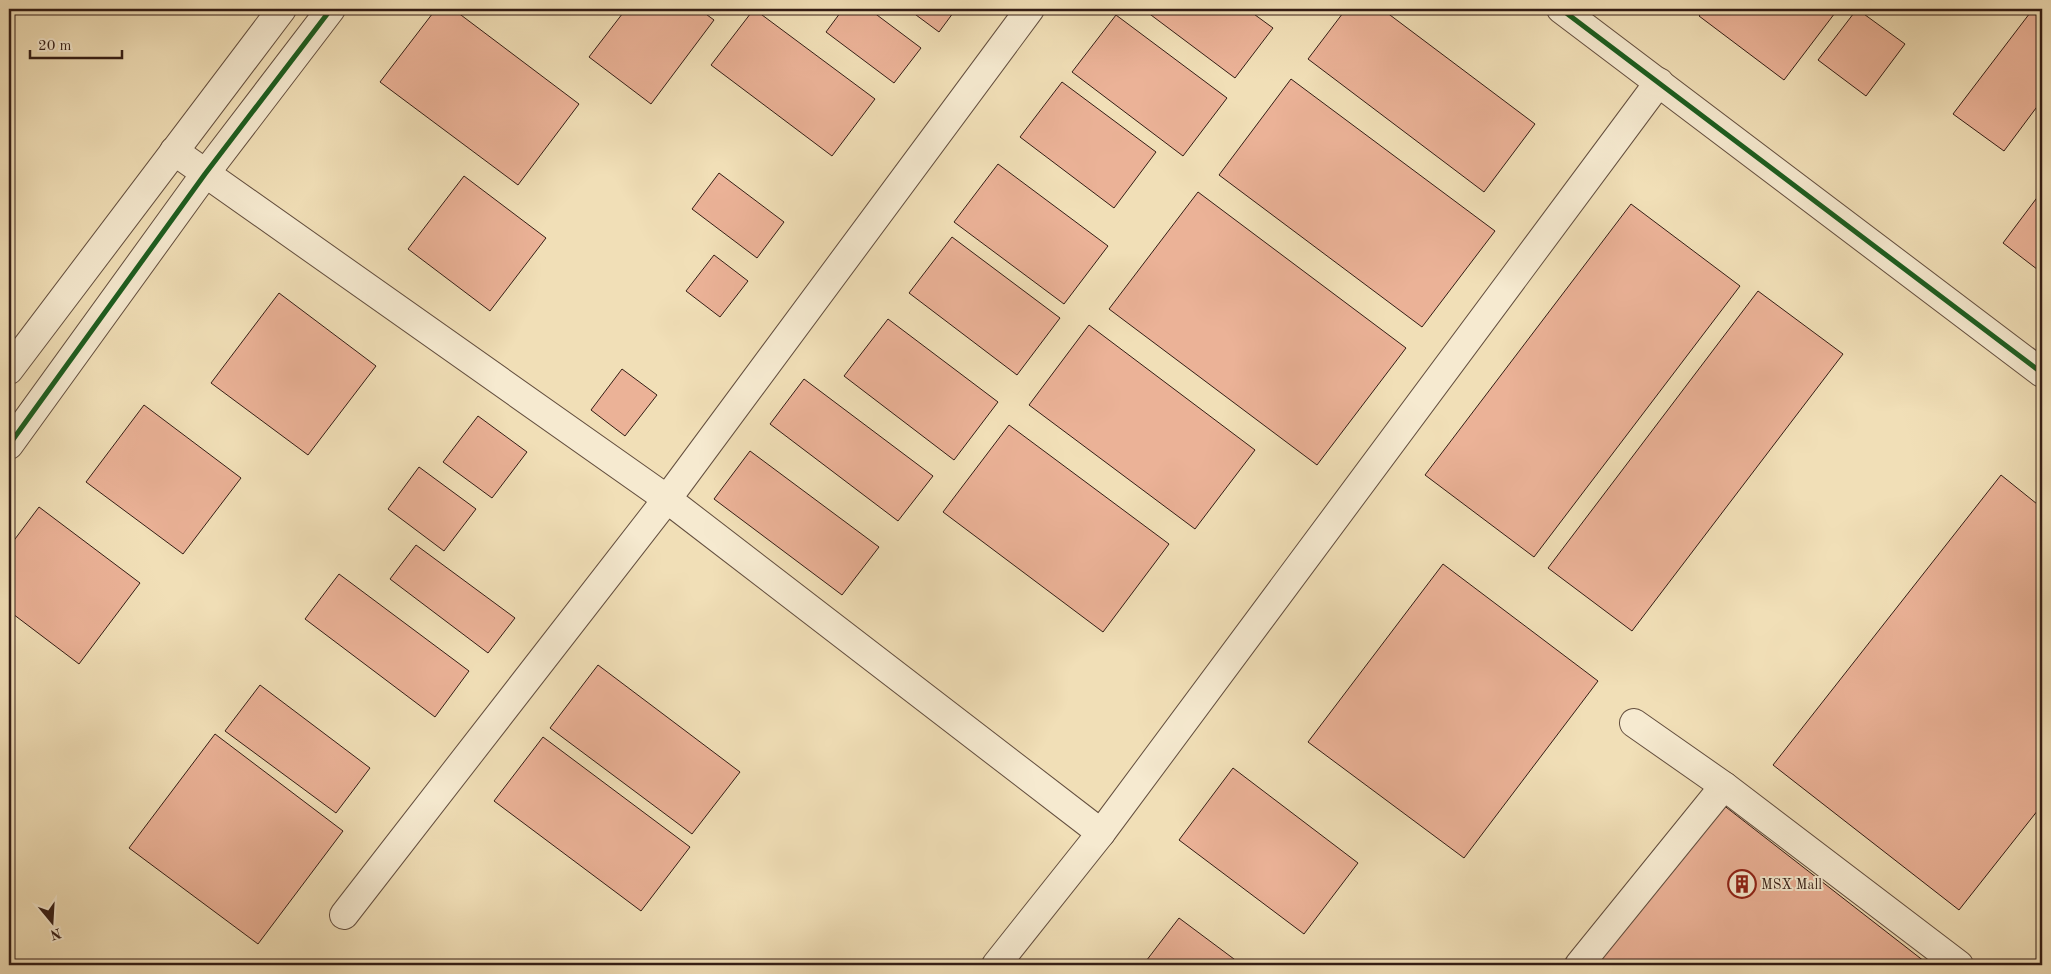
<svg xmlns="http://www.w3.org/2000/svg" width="2051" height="974" viewBox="0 0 2051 974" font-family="'Old Standard TT',serif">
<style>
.building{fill:#ebb297;stroke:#341d15}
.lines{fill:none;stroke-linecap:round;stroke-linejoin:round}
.minor-casing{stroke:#634e3e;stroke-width:30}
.minor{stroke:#f6ead0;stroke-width:28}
.cycleway-casing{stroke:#f6ead0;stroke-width:8}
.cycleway{stroke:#1b5e20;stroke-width:5}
.labels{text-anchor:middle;stroke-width:4;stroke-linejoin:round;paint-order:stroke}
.poi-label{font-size:14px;fill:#341d15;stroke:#f6ead0;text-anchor:start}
</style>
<rect width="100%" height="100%" fill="#f1dfb7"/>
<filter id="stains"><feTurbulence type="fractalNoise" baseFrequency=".004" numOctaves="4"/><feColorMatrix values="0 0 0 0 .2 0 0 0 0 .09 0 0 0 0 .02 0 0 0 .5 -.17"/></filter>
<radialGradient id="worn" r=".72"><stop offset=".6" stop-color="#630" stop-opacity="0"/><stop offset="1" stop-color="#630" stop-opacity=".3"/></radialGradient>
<g class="building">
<path d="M436,9H453L579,104L518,185L380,82Z"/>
<path d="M626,9H699L714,20L651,104L589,57Z"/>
<path d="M754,9L875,99L832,156L711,65Z"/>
<path d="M843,9H869L921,48L894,83L826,32Z"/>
<path d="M908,9H956L939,32Z"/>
<path d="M1143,9H1247L1273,28L1235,78Z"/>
<path d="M1346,9H1382L1535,124L1484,192L1308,59Z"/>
<path d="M1705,9H1838L1784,80L1699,16Z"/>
<path d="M1857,9L1905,44L1866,96L1818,60Z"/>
<path d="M2033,9H2042V100L2004,151L1953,114Z"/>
<path d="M1116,15L1227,98L1183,156L1072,72Z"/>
<path d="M1291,79L1495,231L1422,327L1219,175Z"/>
<path d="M1062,82L1156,152L1114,208L1020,137Z"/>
<path d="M998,164L1108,246L1064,304L954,222Z"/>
<path d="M719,173L784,222L757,258L692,209Z"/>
<path d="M464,176L546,238L490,311L408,249Z"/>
<path d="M2042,191V273L2003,243Z"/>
<path d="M1198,192L1406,348L1317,465L1109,309Z"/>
<path d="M1631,204L1740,286L1534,557L1425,475Z"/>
<path d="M952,237L1060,318L1017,375L909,293Z"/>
<path d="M714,255L748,281L720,317L686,291Z"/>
<path d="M1758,291L1843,354L1632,631L1548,568Z"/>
<path d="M279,293L376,366L308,455L211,383Z"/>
<path d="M888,319L998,402L954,460L844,376Z"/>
<path d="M1089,325L1255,450L1195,529L1029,405Z"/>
<path d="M622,369L657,395L625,436L591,410Z"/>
<path d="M804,379L933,476L898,521L770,424Z"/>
<path d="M144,405L241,478L183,554L86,482Z"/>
<path d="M478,416L527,452L492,498L443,462Z"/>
<path d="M1009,425L1169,544L1103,632L943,512Z"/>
<path d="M750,451L879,547L842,595L714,499Z"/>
<path d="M419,467L476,509L444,551L388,509Z"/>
<path d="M2001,475L2042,508V805L1959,910L1773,765Z"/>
<path d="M39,507L140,583L79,664L9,611V547Z"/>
<path d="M416,545L515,618L488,653L390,579Z"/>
<path d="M1443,564L1598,681L1464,858L1308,742Z"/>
<path d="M339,574L469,671L435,717L305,619Z"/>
<path d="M598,665L740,772L692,834L550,728Z"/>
<path d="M260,685L370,768L336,813L225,731Z"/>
<path d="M215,734L343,831L258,944L129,848Z"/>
<path d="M543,737L690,847L641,911L494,801Z"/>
<path d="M1233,768L1358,863L1304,934L1179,840Z"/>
<path d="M1722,804L1929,965H1595Z"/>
<path d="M1179,918L1242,965H1143Z"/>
</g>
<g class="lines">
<defs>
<g id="minor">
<path d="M1561,9L2042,373"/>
<path d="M174,151L667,499L1101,833"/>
<path d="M9,370L282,9"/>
<path d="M9,445L205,174L331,9"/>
<path d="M1634,723L1724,786L1959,965"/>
<path d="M344,915L667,499L1030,9"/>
<path d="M996,965L1101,833L1659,82"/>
<path d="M1579,965L1724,786"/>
</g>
</defs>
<use href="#minor" class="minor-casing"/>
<use href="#minor" class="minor"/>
<defs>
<g id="cycleway">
<path d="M1561,9L2042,373"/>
<path d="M9,445L205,174L331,9"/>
</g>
</defs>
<use href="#cycleway" class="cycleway-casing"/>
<use href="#cycleway" class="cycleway"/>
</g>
<defs>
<symbol id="building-ring" viewBox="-11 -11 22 22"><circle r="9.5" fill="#f6ead0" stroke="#8f2418" stroke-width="1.5"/><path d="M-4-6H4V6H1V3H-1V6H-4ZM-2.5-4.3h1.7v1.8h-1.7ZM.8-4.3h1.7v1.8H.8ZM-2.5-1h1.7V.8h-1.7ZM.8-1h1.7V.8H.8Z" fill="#8f2418"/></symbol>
</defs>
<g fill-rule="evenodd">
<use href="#building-ring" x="1726" y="868" width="32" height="32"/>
</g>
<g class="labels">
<g class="poi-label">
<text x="1761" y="889">MSX Mall</text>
</g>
</g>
<rect width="2051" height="974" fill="none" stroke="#f1dfb7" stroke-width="30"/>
<rect x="10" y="10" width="2031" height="954" fill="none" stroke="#341d15" stroke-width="2.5"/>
<rect x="15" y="15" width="2021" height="944" fill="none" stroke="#341d15"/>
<g transform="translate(52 922) rotate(162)" stroke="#f6ead0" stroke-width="4" paint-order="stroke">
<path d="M0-4L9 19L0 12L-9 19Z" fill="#341d15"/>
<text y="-8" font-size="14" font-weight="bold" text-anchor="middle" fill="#341d15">N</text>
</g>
<path d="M30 50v8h92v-8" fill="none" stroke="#341d15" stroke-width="2.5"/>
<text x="38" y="50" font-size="15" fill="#341d15" stroke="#f6ead0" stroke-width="4" paint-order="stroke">20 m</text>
<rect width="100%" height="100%" filter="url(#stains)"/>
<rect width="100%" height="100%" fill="url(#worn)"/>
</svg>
